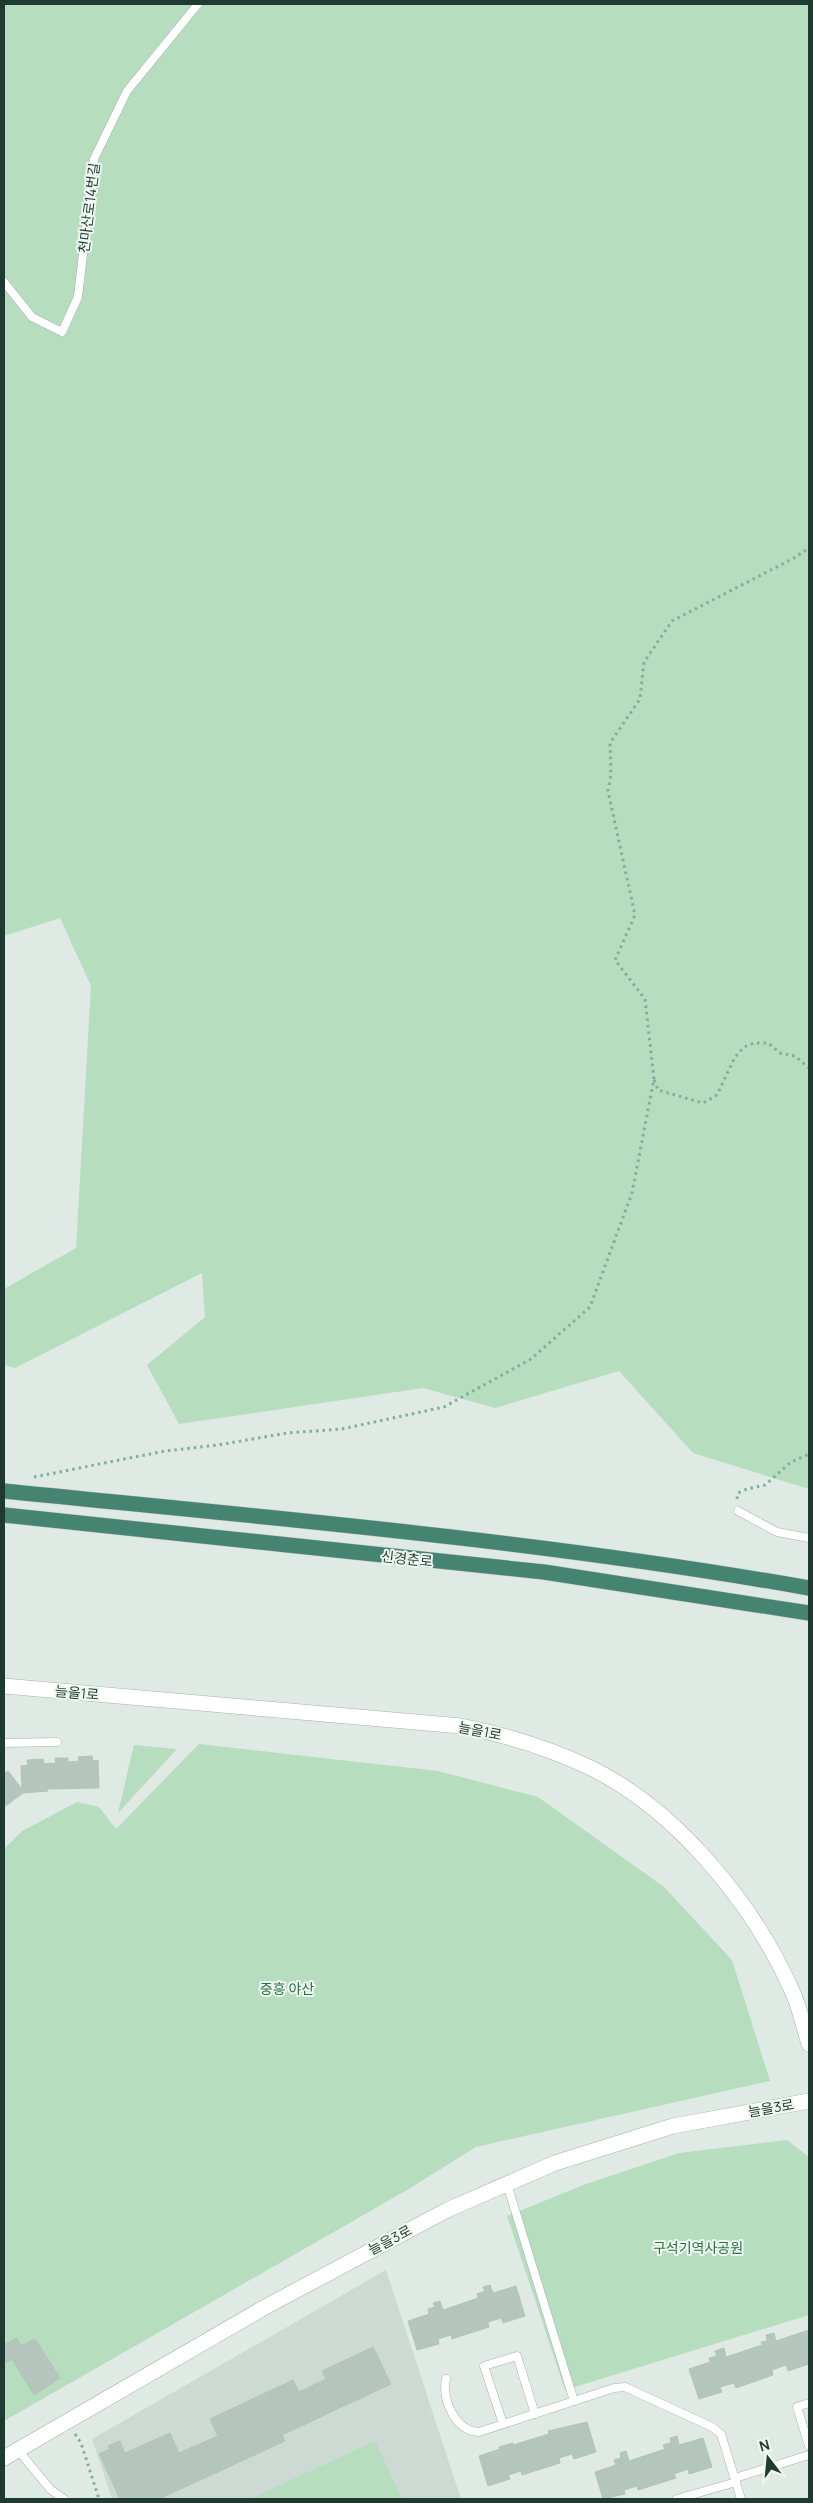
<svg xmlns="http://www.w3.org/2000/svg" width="813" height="2503" viewBox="0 0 813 2503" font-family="Manrope,'Noto Sans KR',sans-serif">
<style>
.built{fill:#cddad3}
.green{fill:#b6ddbe}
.building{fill:#b4c5bd;stroke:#b1c4bb}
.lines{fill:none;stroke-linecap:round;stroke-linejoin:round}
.service-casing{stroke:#a2b2ab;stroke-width:9}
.tertiary-casing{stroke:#a2b2ab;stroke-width:16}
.trunk-casing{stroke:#bcc4c1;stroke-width:16}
.path{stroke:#7eaf9c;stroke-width:3;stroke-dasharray:2.5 4;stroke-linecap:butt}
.service{stroke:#fff;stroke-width:8}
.tertiary{stroke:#fff;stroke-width:15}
.trunk{stroke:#468472;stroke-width:15}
.labels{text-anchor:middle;stroke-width:4;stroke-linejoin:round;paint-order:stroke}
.street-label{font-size:14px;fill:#1f3b31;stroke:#eff7f2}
.park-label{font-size:14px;fill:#297240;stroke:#eff7f2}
</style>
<rect width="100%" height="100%" fill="#dfeae4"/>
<path class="built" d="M386,2270L461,2499H112L92,2439Z"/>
<g class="green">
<path d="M4,4H809V1489L693,1453L619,1371L495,1408L423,1388L179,1424L147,1365L205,1317L202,1273L15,1368L4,1365V1289L76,1248L91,986L60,918L4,936Z"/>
<path d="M199,1744L438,1771L538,1797L664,1887L732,1960L770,2081L476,2147L407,2190L4,2421V1849L22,1831L77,1802L99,1807L116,1829Z"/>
<path d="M134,1745L177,1749L118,1813Z"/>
<path d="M787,2140L809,2157V2315L565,2390L507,2216L586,2184L679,2153Z"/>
<path d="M375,2441L402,2499H250Z"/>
</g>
<g class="building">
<path d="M92,1756L93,1761L98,1760L99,1788L47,1789L48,1791L23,1793L4,1807V1774L8,1771L22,1789L21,1766L28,1765L27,1760L43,1759L44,1764L56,1763L55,1758H68V1762L79,1761L78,1757Z"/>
<path d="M490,2285L493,2293L516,2286L525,2316L503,2323L501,2318L488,2322L489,2327L452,2339L451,2335L438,2339L439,2344L417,2350L408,2321L429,2314L428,2309L435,2307L433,2303L440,2301L443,2310L478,2298L477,2294L485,2291L483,2287Z"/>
<path d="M809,2330V2364L788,2371L786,2365L772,2370L773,2375L736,2388L734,2383L720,2387L722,2392L699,2399L689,2369L710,2362L709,2358L717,2356L715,2351L724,2348L726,2357L762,2345L761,2342L767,2341L766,2335L774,2333L776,2341Z"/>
<path d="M17,2338L21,2346L35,2339L60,2378L34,2395L12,2359L4,2364V2345Z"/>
<path d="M373,2347L391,2384L282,2435L285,2441L159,2499H120L99,2454L110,2449L108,2446L120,2441L125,2453L170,2433L179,2453L218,2436L210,2419L293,2380L299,2392L326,2379L322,2371Z"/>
<path d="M587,2422L596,2452L574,2459L572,2454L559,2458L560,2463L522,2475L521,2471L508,2475L510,2479L488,2486L479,2456L500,2449L499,2447L513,2443V2445L549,2434L548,2431Z"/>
<path d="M677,2436L679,2445L703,2438L712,2467L689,2474L688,2469L674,2474L676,2478L638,2490L637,2486L624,2490L625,2494L603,2499L595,2472L616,2465L614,2460L621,2458L620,2453L626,2451L629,2461L665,2449L663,2445L671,2443L670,2438Z"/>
</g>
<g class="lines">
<defs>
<g id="service">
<path d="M4,282L32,317L62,332L78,297L94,159L127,91L198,4"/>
<path d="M738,1511L777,1532L809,1538"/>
<path d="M4,1743L57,1742"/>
<path d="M507,2184L574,2401"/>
<path d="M446,2379C442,2400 455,2431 479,2432L614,2388L625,2387L712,2427L721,2434L741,2499"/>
<path d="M809,2403L797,2407L809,2446"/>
<path d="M503,2424L484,2366L517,2356L535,2414"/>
<path d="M18,2450L50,2489L64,2499"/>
<path d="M735,2478L809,2455"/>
<path d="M677,2499L736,2482"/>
</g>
<g id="tertiary">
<path d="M4,1686L461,1726C506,1735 549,1748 591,1768C678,1811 755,1906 793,1993C800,2009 804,2028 809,2044"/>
<path d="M4,2458L267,2306L447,2210L555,2163L673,2126L809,2101"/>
</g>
<g id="trunk">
<path d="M4,1491C273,1518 543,1541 809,1588"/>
<path d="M4,1515L544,1572L809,1613"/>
</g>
</defs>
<use href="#service" class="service-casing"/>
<use href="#tertiary" class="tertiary-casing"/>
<use href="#trunk" class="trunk-casing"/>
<g class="path">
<path d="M654,1080L658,1090L703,1103L717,1095L735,1057L744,1047L754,1043H768L780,1053L795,1056L809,1068"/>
<path d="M34,1477L165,1451L218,1445L287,1433L342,1429L444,1407L531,1359L590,1307L632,1193L654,1079L645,999L615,960L635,915L608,791L611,775L610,743L640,699L644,662L672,621L794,558L809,548"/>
<path d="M737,1499L738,1493L747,1489L765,1485L791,1462L809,1454"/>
<path d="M75,2434L81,2443L99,2499"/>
</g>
<use href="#service" class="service"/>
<use href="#tertiary" class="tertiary"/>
<use href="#trunk" class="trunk"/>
</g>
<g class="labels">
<g class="street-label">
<text transform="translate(89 208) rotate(-83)" y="5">천마산로14번길</text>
<text transform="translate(407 1559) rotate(6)" y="5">신경춘로</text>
<text transform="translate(77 1693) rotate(5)" y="5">늘을1로</text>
<text transform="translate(480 1731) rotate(11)" y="5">늘을1로</text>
<text transform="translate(771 2108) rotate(-10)" y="5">늘을3로</text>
<text transform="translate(390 2240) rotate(-28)" y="5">늘을3로</text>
</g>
<g class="park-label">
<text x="287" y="1994">중흥 야산</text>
<text x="698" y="2253">구석기역사공원</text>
</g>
</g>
<rect width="813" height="2503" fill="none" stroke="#1f3b31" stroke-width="10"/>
<g transform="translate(768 2458) rotate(344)" stroke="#eff7f2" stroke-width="4" paint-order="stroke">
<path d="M0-4L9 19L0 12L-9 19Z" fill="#1f3b31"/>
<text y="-8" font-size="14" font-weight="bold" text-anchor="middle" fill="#1f3b31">N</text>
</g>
</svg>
